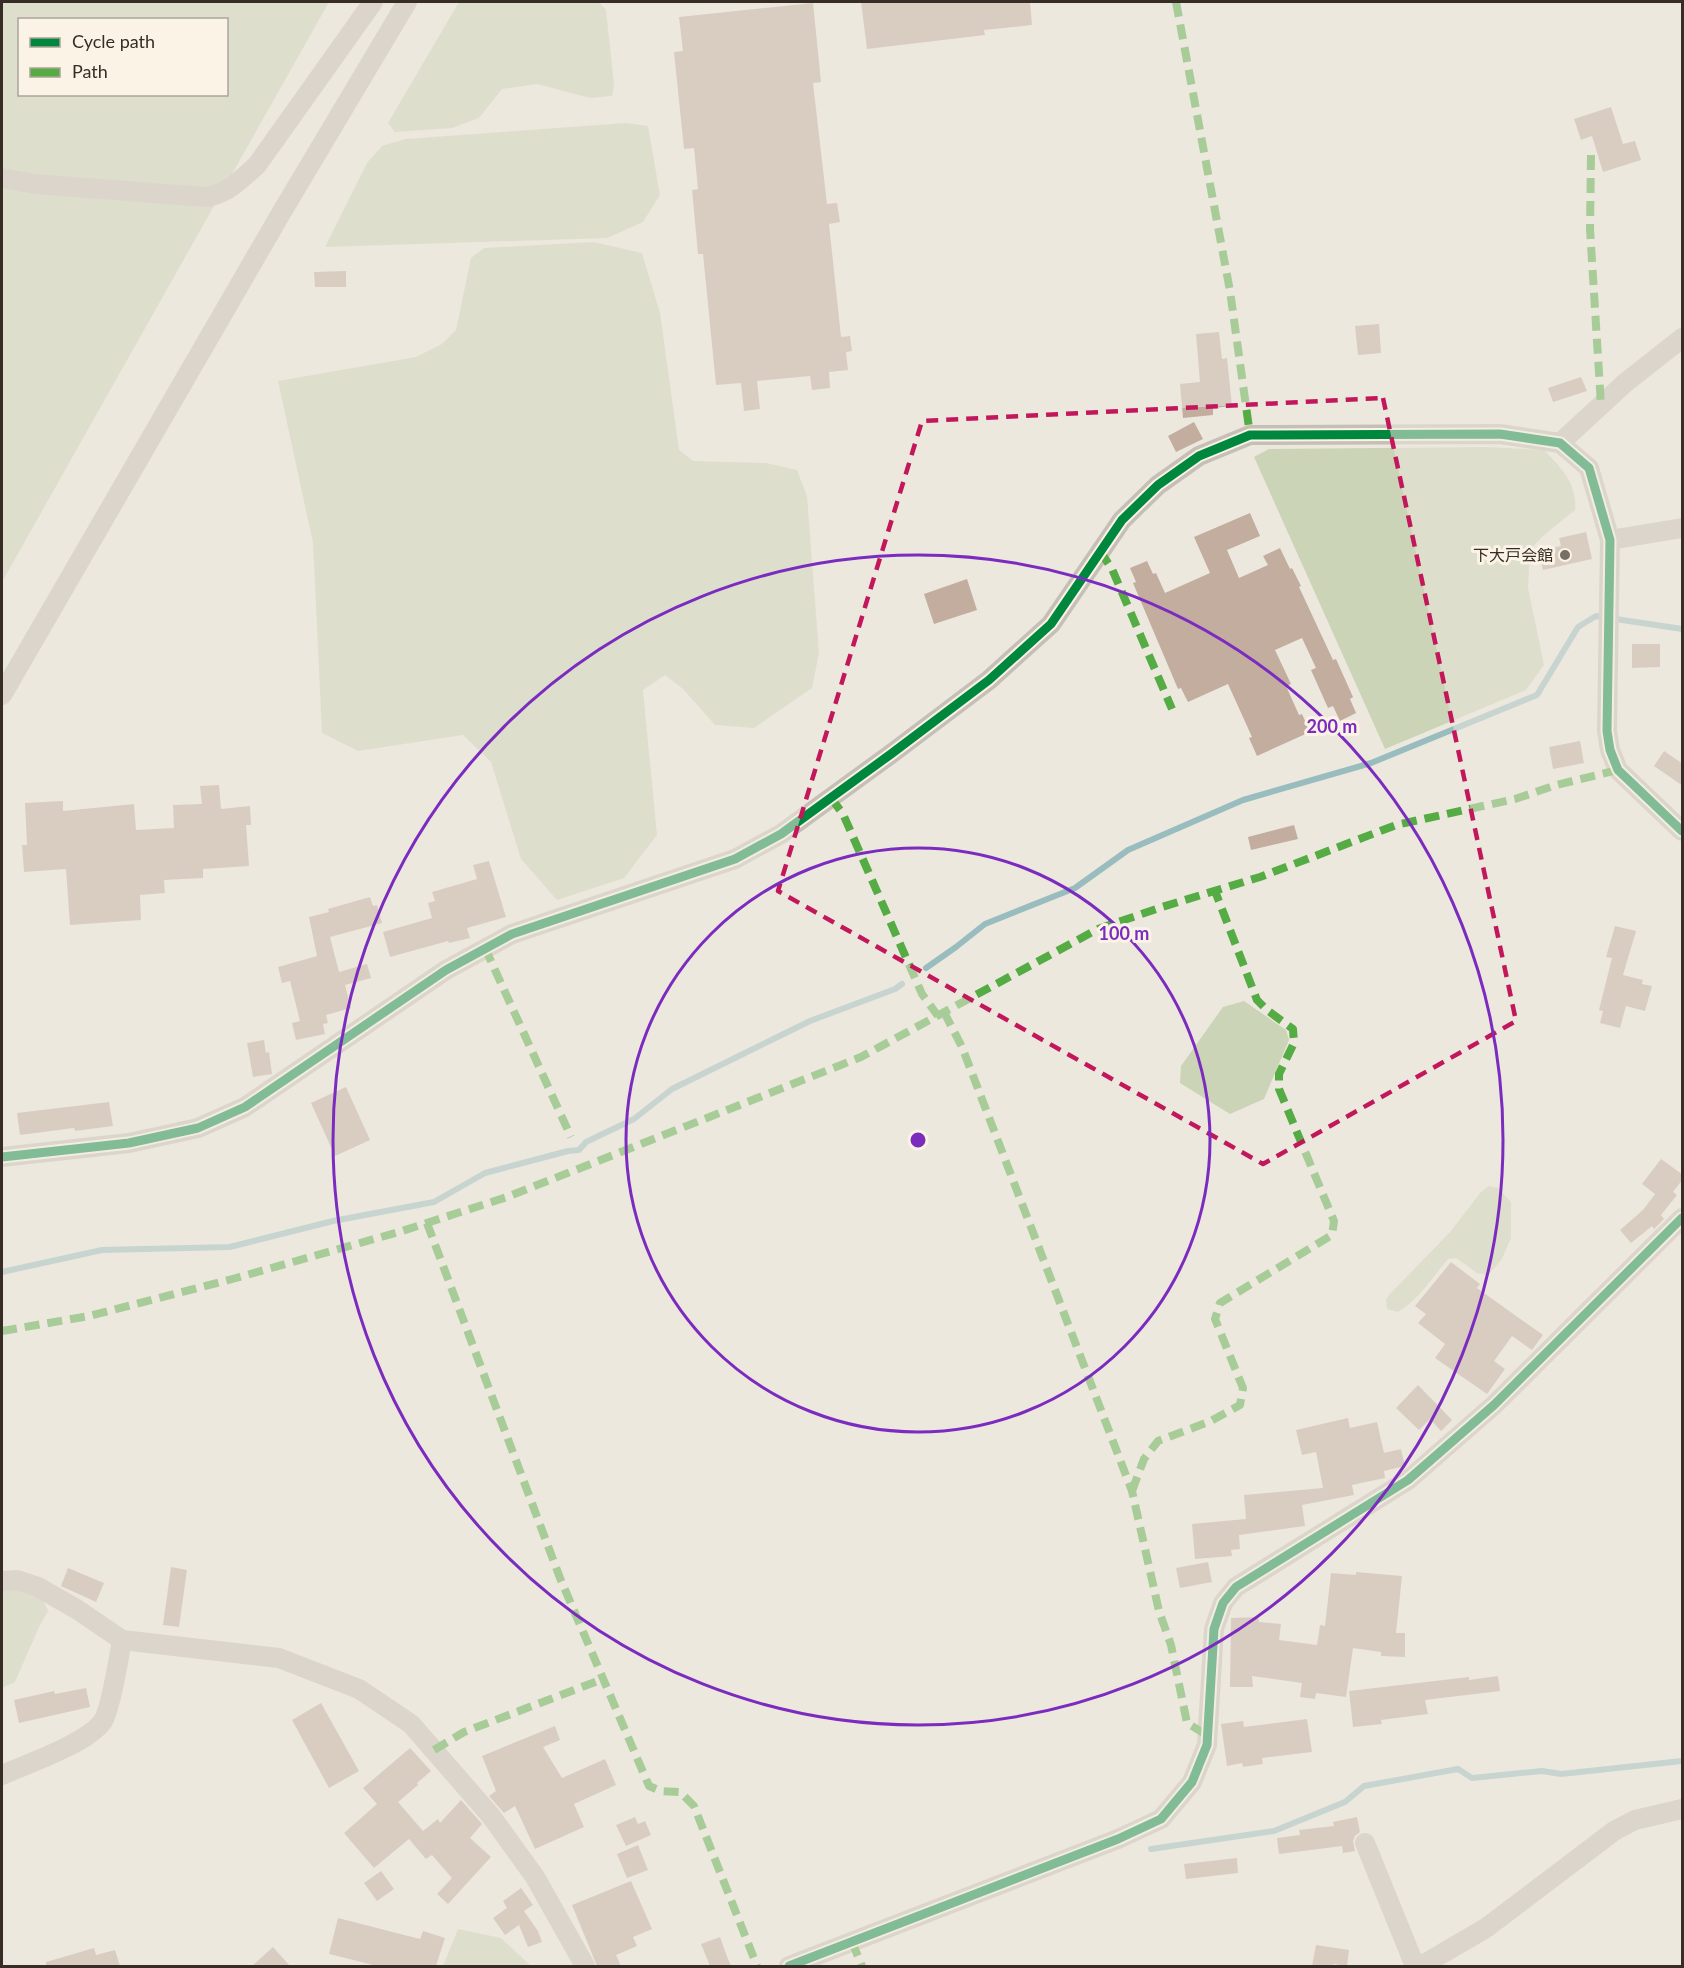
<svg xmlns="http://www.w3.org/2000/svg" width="1684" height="1968" viewBox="0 0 1684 1968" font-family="Lato,'Noto Sans JP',sans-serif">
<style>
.green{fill:#cbd4b7;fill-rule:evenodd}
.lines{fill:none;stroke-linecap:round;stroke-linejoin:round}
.stream{stroke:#99bdbf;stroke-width:6}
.building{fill:#c2ad9e}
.minor{stroke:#c6bfb7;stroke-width:20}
.quiet{stroke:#55ab44;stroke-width:8;stroke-dasharray:15 8;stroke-linecap:butt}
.cycleway-casing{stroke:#fbf3e5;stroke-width:13}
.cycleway{stroke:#00873e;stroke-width:9}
.marked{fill:none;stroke:#c2185b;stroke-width:4.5;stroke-dasharray:12 8;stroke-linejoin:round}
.ring{fill:none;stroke:#7b2cbf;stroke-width:3}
.poi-dot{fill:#776e66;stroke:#fbf3e5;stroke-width:2}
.labels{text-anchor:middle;stroke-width:6;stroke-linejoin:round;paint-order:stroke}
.poi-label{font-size:16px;fill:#372d26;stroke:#fbf3e5;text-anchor:end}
.centre{fill:#7b2cbf;stroke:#fbf3e5;stroke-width:3}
.ring-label{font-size:18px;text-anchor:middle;font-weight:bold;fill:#7b2cbf;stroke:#fbf3e5;stroke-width:6;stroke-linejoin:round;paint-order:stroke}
</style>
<rect width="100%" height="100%" fill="#ede8de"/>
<g class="green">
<path d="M2,2H329L2,582ZM20,20H226V94H20Z"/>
<path d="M459,2H599L606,10L614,84L612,96L590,98L537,84L502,89L479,118L452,128L395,132L388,123Z"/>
<path d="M627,123L648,126L660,195L643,222L607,238L325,247L367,163L382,146L405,139Z"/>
<path d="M593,242L642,253L660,313L679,450L693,461L766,463L797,470L807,496L819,653L812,688L754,728L715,725L683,689L665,675L643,690L657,835L624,878L557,900L521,859L491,762L463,735L358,751L322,733L313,543L278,381L416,357L442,344L456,330L471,258L484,248Z"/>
<path d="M1488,447L1544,450C1561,467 1578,485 1575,510L1543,536L1530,550L1528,588L1544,665L1526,690L1385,749L1254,457L1269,449Z"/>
<path d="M1244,1001L1286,1030L1289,1040L1264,1099L1230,1114L1180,1083L1181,1066L1223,1007Z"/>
<path d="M1489,1186L1498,1188L1511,1202V1238L1502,1259L1488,1275L1477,1273L1456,1258L1448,1259C1432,1278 1419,1299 1398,1312L1387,1309L1386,1299L1388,1296L1450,1232L1481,1192Z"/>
<path d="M2,1587L39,1592L48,1611L39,1627L15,1682L2,1688Z"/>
<path d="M458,1929L501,1938L531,1966H443Z"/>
</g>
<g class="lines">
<g class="stream">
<path d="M926,968L956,947L985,924L1075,888L1128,850L1243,800L1371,763L1537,695L1578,627L1596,616L1682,629"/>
<path d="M2,1272L102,1250L230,1247L333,1221L434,1202L485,1173L568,1151L579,1150L586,1142L634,1119L672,1089L810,1021L895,989L902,984"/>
<path d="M1151,1849L1274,1831L1345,1802L1364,1786L1458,1769L1472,1778L1542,1771L1561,1774L1682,1761"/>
</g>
</g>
<g class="building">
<path d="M861,2H1030L1032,25L984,30L985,35L867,49Z"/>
<path d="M813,3L821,82L813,83L827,204L837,203L840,222L829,224L841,337L850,336L852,351L846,352L848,370L829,372L830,388L812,390L810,376L757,381L760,409L744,411L741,383L716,385L703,254H698L692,190L698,189L694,148L684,149L674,52L683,51L679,17Z"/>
<path d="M1611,107L1623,144L1635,141L1641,160L1603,172L1592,136L1581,140L1574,119Z"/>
<path d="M346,271V287H315L314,272Z"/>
<path d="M1379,324L1381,353L1358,355L1355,326Z"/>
<path d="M1219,332L1222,359L1227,358L1232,406L1213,408V415L1183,418L1180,384L1200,382L1196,334Z"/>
<path d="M1581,377L1587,391L1553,402L1548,388Z"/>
<path d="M1194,422L1203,439L1176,452L1168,436Z"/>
<path d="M1250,513L1260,536L1227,550L1239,578L1268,565L1263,556L1280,548L1290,569L1292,568L1301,586L1299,587L1333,660L1336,659L1353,697L1350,699L1356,713L1340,721L1333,706L1328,708L1311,670L1316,668L1302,638L1275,650L1291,684L1286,686L1299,715L1302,714L1310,732L1257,756L1249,738L1252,737L1228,684L1188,702L1181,688L1178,689L1133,583L1136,582L1130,568L1147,561L1153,574L1156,573L1165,593L1210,573L1194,537Z"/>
<path d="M1586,532L1592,559L1543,570L1538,551L1561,546L1559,538Z"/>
<path d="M967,579L977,610L934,624L924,594Z"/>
<path d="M1632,644H1660V667L1632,668Z"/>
<path d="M1580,741L1584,763L1553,769L1549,747Z"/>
<path d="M1664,751L1683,764V786L1654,766Z"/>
<path d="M219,785L221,809L250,806L251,825H246L249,866L203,869V878L164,880L165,893L140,895L141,920L70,925L66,869L24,872L22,845H27L25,803L63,801V811L134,804L136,830L174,828L173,805L202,804L200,786Z"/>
<path d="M1294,825L1298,839L1251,850L1248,837Z"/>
<path d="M489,861L506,917L467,928L470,938L449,943L448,941L390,957L383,932L432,918L428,903L435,901L432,892L477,879L473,865Z"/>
<path d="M370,897L373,906L377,905L382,923L330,937L339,972L367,964L371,978L345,985L351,1008L326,1015L328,1023L323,1024L325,1034L296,1040L292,1023L300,1021L290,981L282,983L278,967L317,956L309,917L329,912L328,909Z"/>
<path d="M1615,926L1636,931L1623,975L1643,980L1642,984L1652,986L1645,1011L1626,1006L1620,1028L1600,1023L1603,1011L1599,1010L1612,958L1606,957Z"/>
<path d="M264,1040L266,1053L269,1052L272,1074L253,1077L247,1043Z"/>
<path d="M346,1087L370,1140L335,1156L311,1103Z"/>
<path d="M109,1102L113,1126L75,1131L74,1128L20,1135L17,1113Z"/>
<path d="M1661,1159L1683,1175V1179L1673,1192L1677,1195L1661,1215L1664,1219L1654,1229L1652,1226L1631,1243L1620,1230L1643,1210L1655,1194L1642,1184Z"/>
<path d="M1451,1262L1480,1284L1477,1288L1543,1335L1532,1350L1512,1336L1494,1361L1505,1369L1487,1394L1435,1358L1445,1344L1418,1323L1426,1314L1415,1306Z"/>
<path d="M1418,1385L1452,1420L1441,1431L1430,1419L1419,1430L1396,1408Z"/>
<path d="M1348,1418L1350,1428L1377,1422L1384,1453L1401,1449L1405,1466L1384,1471L1385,1478L1352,1485L1354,1495L1302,1505L1305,1526L1239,1535L1240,1549L1231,1550L1232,1556L1195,1559L1192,1524L1246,1519L1244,1495L1323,1488L1316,1452L1302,1455L1296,1430Z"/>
<path d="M1208,1562L1212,1582L1180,1588L1176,1568Z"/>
<path d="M171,1567L187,1570L179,1627L163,1625Z"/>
<path d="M68,1568L104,1583L96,1602L61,1586Z"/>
<path d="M1356,1572L1402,1576L1396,1633H1405V1657L1381,1656V1652L1353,1648L1346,1697L1316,1693L1315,1699L1300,1697L1302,1683L1252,1676L1253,1687H1230L1231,1618L1258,1617L1259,1622L1281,1624L1279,1640L1317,1645L1320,1625L1325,1626L1331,1573L1356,1575Z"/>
<path d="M1498,1676L1500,1691L1425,1700L1428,1714L1381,1720L1382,1724L1353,1727L1349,1691L1469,1677V1680Z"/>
<path d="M86,1688L90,1707L19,1723L14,1700L54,1691L55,1694Z"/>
<path d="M321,1703L359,1771L329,1788L292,1720Z"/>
<path d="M1307,1719L1312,1752L1262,1758L1263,1764L1243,1767L1242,1763L1227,1766L1221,1724L1243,1721L1244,1727Z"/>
<path d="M555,1726L560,1740L543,1747L562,1778L605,1759L616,1785L574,1804L584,1827L535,1849L515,1806L504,1813L489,1796L496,1791L482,1756Z"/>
<path d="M410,1748L431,1771L417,1783L418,1785L398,1802L423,1831L438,1819L440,1823L461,1800L482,1824L470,1838L491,1857L448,1904L437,1894L452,1878L432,1855L426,1859L409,1839L374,1868L344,1833L377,1804L363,1788Z"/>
<path d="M635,1817L638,1824L645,1821L651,1835L626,1846L616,1825Z"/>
<path d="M1357,1817L1360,1832L1355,1836L1353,1841L1355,1851L1343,1853L1342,1846L1279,1854L1277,1838L1300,1835L1299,1830L1334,1826L1333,1822Z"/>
<path d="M638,1845L648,1870L627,1878L617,1854Z"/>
<path d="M1237,1858L1238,1873L1186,1879L1184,1864Z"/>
<path d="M381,1871L394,1889L377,1901L364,1883Z"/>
<path d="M631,1881L652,1929L633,1937L637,1946L616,1955L621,1966H597L572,1905Z"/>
<path d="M521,1888L533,1905L524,1911L538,1931L542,1942L528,1947L519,1925L505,1935L493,1918L507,1908L503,1901Z"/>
<path d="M338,1918L420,1939L423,1931L445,1938L436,1966H377L329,1954Z"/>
<path d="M720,1937L726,1954L731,1966H710L701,1944Z"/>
<path d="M1316,1945L1349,1950L1347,1966L1333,1964V1966H1312Z"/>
<path d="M273,1947L290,1966H252Z"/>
<path d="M94,1948L96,1955L115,1950L120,1966H46V1962Z"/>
</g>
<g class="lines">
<g class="minor">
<path d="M2,178L35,184L206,197C229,193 240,180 257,165L373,2"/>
<path d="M1560,443L1625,383L1682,338"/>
<path d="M1610,540L1682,528"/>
<path d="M2,695L280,215L407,2"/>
<path d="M2,1157L129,1143L198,1128L245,1107L446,970L512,934L735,859L781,834L891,754L989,680L1051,624L1122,520L1158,485L1199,456L1250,435L1500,434L1560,443L1589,468L1610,540L1607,731L1610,750L1618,770L1682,831"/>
<path d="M2,1581L17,1580L38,1587L78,1610L122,1640L279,1658L359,1689L411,1724L491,1816L535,1877L585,1966"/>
<path d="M2,1775C27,1764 88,1743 103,1721C111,1708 119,1657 122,1640"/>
<path d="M1365,1843L1415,1966"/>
<path d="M789,1966L1118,1839L1161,1819L1192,1782L1207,1745L1214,1629L1223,1603L1236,1587L1408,1480L1494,1405L1682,1218"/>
<path d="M1421,1966L1486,1928L1614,1831L1635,1820L1682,1809"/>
</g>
<g class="quiet">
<path d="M1176,2L1230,291L1250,435"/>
<path d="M1591,155L1590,229L1601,405"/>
<path d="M1100,551L1112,569L1172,709"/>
<path d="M831,798L843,814L922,994L938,1016"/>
<path d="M485,948L571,1137"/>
<path d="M944,1012L962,1047L1132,1491L1159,1611L1171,1645L1187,1723L1207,1735"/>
<path d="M427,1223L560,1578L649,1786L661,1791L680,1792L694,1806L757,1966"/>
<path d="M2,1331L89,1316L236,1278L399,1232L507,1197L861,1057L1098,929L1162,907L1260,877L1396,825L1515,799L1556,785L1618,770"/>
<path d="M1132,1491L1144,1459L1158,1441L1211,1421L1240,1405L1243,1388L1215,1319L1220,1303L1332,1235L1334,1221L1279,1089V1074L1294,1043L1293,1029L1267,1010L1257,1000L1215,891"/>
<path d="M434,1750L464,1732L603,1679"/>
<path d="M852,1942L862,1966"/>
</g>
<defs>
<g id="cycleway">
<path d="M2,1157L129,1143L198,1128L245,1107L446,970L512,934L735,859L781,834L891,754L989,680L1051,624L1122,520L1158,485L1199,456L1250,435L1500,434L1560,443L1589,468L1610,540L1607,731L1610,750L1618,770L1682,831"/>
<path d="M789,1966L1118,1839L1161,1819L1192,1782L1207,1745L1214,1629L1223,1603L1236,1587L1408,1480L1494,1405L1682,1218"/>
</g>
</defs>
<use href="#cycleway" class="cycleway-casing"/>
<use href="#cycleway" class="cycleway"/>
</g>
<path d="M0 0H1684V1968H0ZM1383,398L1516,1021L1263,1164L778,891L922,421Z" fill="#ede8de" fill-opacity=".55" fill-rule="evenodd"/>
<path class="marked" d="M1383,398L1516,1021L1263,1164L778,891L922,421Z"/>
<g class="ring">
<circle cx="918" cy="1140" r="292"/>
<circle cx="918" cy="1140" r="585"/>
</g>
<circle class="poi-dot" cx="1565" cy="555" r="6"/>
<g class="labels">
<g class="poi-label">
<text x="1553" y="561">下大戸会館</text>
</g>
</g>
<circle cx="918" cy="1140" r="9" class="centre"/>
<g class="ring-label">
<text x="1332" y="733">200 m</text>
<text x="1124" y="940">100 m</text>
</g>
<rect width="1684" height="1968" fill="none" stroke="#372d26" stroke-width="6"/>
<rect x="18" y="18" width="210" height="78" fill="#fbf3e5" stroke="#ada499" stroke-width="1.5"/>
<rect x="30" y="38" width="30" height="9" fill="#00873e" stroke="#ada499" stroke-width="1.5"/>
<text x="72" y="48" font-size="18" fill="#372d26">Cycle path</text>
<rect x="30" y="68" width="30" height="9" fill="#55ab44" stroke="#ada499" stroke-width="1.5"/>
<text x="72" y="78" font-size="18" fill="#372d26">Path</text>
</svg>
